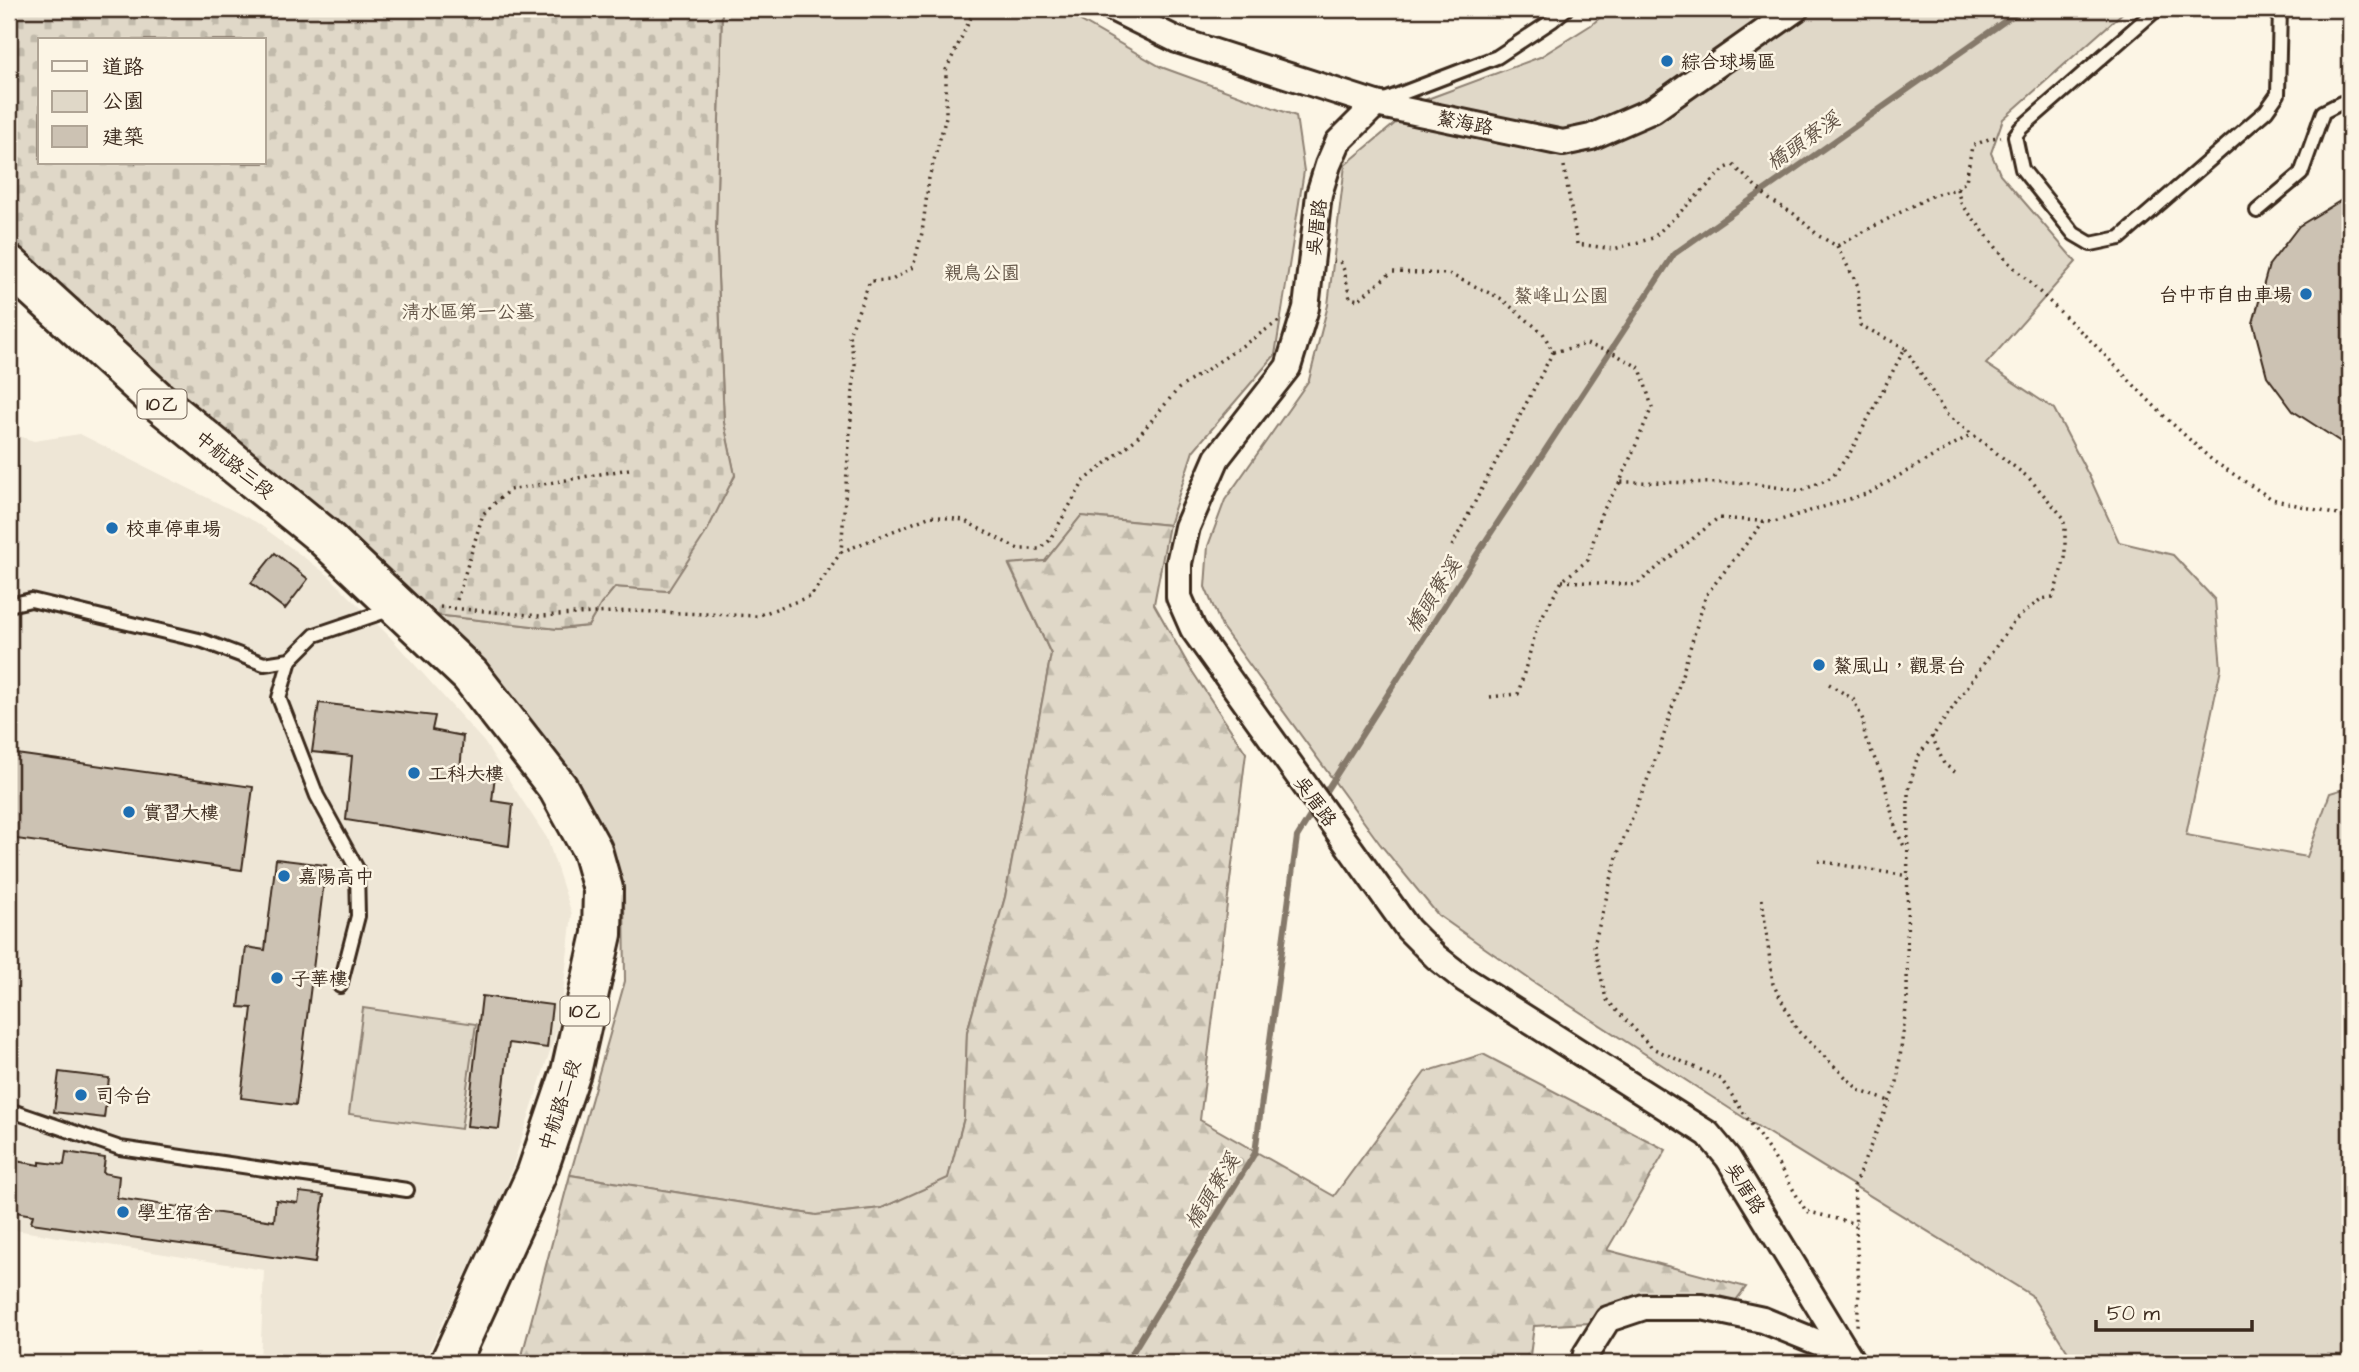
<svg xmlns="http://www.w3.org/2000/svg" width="2359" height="1372" viewBox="0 0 2359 1372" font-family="'Architects Daughter','LXGW WenKai TC',sans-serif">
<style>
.built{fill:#eee6d6}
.green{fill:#e0d8c8;stroke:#8e8173;stroke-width:2}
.forest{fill:url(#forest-firs);stroke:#8e8173;stroke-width:2}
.cemetery{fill:url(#cemetery-stones);stroke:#8e8173;stroke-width:2;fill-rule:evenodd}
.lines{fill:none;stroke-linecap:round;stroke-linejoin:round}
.stream{stroke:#85796b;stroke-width:6}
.building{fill:#ccc2b3;stroke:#3b2a1e;stroke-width:2}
.lane-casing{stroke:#3b2a1e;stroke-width:18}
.street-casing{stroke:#3b2a1e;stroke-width:30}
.primary-casing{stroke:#3b2a1e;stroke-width:44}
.path{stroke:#3b2a1e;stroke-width:3.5;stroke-dasharray:2 5;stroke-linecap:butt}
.lane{stroke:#fcf5e5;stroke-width:12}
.street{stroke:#fcf5e5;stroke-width:24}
.primary{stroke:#fcf5e5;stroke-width:38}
.poi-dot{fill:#1f6fb2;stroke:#fcf5e5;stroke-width:2.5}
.labels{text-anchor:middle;stroke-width:5;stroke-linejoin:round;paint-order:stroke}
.shield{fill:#fcf5e5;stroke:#75675a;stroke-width:2}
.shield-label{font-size:18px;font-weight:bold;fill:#3b2a1e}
.poi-label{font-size:19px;fill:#3b2a1e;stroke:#fcf5e5;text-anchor:start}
.street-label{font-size:19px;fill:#3b2a1e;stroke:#fcf5e5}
.park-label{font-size:19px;fill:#645648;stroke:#fcf5e5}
.water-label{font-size:21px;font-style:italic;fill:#605144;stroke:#fcf5e5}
</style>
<defs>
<pattern id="forest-firs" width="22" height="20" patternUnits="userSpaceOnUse" patternTransform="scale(1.75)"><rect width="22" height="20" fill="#e0d8c8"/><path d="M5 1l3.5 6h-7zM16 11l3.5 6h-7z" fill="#c1baab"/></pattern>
<pattern id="cemetery-stones" width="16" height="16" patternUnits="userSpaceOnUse" patternTransform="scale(1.75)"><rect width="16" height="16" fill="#e0d8c8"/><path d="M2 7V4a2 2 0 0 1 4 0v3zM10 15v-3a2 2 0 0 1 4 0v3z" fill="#c1baab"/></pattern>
</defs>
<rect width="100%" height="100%" fill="#fcf5e5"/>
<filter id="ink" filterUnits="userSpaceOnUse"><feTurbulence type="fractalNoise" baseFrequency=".0143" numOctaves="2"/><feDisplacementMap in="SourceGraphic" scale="14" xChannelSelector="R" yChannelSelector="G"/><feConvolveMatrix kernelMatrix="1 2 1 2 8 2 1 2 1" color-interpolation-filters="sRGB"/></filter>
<g filter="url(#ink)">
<path class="built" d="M9,433L34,441L80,434L256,522L328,575L391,638L484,742L547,838L572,914L560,1020L503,1196L423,1363H260L264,1270L9,1229Z"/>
<g class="green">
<path d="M722,9H1060L1161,67L1296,116L1304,171L1275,355L1193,451L1169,525L1081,516L1045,561L1009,565L1051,654L1005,897L967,1032L964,1118L948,1179L882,1208L816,1215L570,1175L625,981L624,895L593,822L436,615L558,629L588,626L601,604L615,587L668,591L735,476L724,423L716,228Z"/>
<path d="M1611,9H2127L2003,119L1991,153L2000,174L2076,262L1986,364L2054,409L2090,478L2119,542L2173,555L2215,600L2221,668L2186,835L2307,857L2330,793L2350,787V1363H2075L2031,1295L1749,1121L1532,981L1438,915L1380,844L1222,627L1205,587L1208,546L1225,500L1309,380L1328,305L1345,165L1422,101L1540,57L1591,25Z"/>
<path d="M363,1008L476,1024L461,1129L349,1114Z"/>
</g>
<path class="forest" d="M1081,516L1169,525L1154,604L1190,668L1246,753L1200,1120L1334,1196L1425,1072L1483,1054L1666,1150L1607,1250L1746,1287L1724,1316L1534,1326L1529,1363H520L570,1175L816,1215L882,1208L948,1178L964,1118L967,1032L1005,897L1051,654L1009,564L1045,561Z"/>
<path class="cemetery" d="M9,9H722L716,228L724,423L735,475L707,531L668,591L615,587L601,604L588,626L558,629L436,615L9,245ZM40,40H264V163H40Z"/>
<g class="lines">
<g class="stream">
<path d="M1321,799L1481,548L1674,254L2022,9"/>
<path d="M1126,1363L1255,1153L1297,837L1315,808"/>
</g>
</g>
<g class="building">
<path d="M2350,195V448L2293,411L2267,376L2253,323L2269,265L2299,226Z"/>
<path d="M275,553L308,579L285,609L251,583Z"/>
<path d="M319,703L435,716L432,730L463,736L460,771L495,775L492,801L513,804L509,846L346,820L352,756L312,752Z"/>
<path d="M9,753L253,787L242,870L9,838Z"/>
<path d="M276,859L326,865L296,1105L241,1098L252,1008L239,1007L246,947L265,950Z"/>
<path d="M482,996L552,1005L547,1048L509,1043L499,1129L467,1126Z"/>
<path d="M59,1072L109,1078L104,1118L54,1112Z"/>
<path d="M66,1152L105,1158L103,1173L119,1176L117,1198L274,1221L276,1200L298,1203L300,1192L324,1195L315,1263L31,1223L33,1215L9,1211V1160L40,1165V1162L64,1165Z"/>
</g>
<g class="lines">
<defs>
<g id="lane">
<path d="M2157,9L2021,128L2015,136L2022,169L2074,234L2091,244L2120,238L2266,111L2278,94L2280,9"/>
<path d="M1382,101L1497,57L1553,20L1566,9"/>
<path d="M2257,211L2301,174L2323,112L2341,103H2350"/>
<path d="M9,605L31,600L203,641L264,664L290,660L315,635L392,609"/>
<path d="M290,660L279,698L317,796L357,869L358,916L340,986"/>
<path d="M9,1110L120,1148L407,1190"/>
</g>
<g id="street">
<path d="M1114,9L1177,40L1376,104L1563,143L1591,137L1653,110L1796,9"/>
<path d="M1376,104L1338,142L1328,165L1319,194L1306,308L1288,367L1217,458L1187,527L1179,563V597L1193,629L1408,929L1436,957L1464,979L1708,1134L1728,1158L1853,1363"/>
<path d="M1584,1363L1586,1354L1608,1319L1644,1307H1702L1763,1320L1847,1354"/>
</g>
<path id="primary" d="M9,265L158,401L322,535L470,675L558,788L592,850L603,889L602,934L571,1072L536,1175L450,1363"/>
</defs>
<use href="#lane" class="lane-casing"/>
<use href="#street" class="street-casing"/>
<use href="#primary" class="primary-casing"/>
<g class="path">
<path d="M1564,166L1577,244L1614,249L1653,238L1726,168L1733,165L1769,199L1794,214L1819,236L1837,246L1933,195L1957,189L1966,181L1972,146L1991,138L2001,137"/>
<path d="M1957,189L1961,203L2006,260L2094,344L2165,417L2213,461L2272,499L2350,518"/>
<path d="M1837,246L1858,286L1860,325L1905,348"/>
<path d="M1333,261L1340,262L1344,270L1350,298L1358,300L1392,272L1449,274L1500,298L1543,333L1553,352"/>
<path d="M1553,352L1587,344L1615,354L1640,368L1652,407L1620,482L1749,483L1801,491L1832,477L1850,453L1905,348L1946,414L2029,478L2063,517L2065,528V558L2053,597L2041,599L2014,621L1917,758L1908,793L1907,1000L1897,1082L1854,1186L1859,1289L1857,1327"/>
<path d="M1764,521L1706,595L1660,748L1618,853L1594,945L1606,999L1652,1048L1721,1079L1778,1164L1806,1211L1856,1224"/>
<path d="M1452,546L1553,352"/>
<path d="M841,552L931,516L963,520L1018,549H1040L1049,541L1084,481L1136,439L1178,389L1279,321"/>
<path d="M1562,581L1636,585L1718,518L1774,522L1869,493L1972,434"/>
<path d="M457,600L483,514L509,490L629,469"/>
<path d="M440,607L540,616L630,611L757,616L811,596L841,552L855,364L849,335L870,281L892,280L913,267L922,233L929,178L946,117V70L975,9"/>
<path d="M1829,684L1853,699L1863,720L1865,737L1883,777L1896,830L1905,848"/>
<path d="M1490,697L1518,694L1538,624L1562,581L1588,560L1601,514L1620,482"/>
<path d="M1932,736L1944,764L1955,772"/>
<path d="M1818,861L1908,876"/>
<path d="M1762,899L1773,984L1797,1030L1860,1091L1889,1101"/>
</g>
<use href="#lane" class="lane"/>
<use href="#street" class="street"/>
<use href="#primary" class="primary"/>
</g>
</g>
<g class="poi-dot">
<circle cx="1667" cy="61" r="7"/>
<circle cx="2306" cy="294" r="7"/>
<circle cx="112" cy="528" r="7"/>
<circle cx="1819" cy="665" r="7"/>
<circle cx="414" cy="773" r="7"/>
<circle cx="129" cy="812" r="7"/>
<circle cx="284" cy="876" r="7"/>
<circle cx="277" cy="978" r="7"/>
<circle cx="81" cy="1095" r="7"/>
<circle cx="123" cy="1212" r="7"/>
</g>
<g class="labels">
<g class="shield">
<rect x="137.5" y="389.5" width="49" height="29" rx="5"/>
<rect x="560.5" y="996.5" width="49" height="29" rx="5"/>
</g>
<g class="shield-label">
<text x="162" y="410">10乙</text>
<text x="585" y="1017">10乙</text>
</g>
<g class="poi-label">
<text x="1681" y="68">綜合球場區</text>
<text x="2292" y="301" text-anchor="end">台中市自由車場</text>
<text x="126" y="535">校車停車場</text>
<text x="1833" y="672">鰲風山，觀景台</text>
<text x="428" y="780">工科大樓</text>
<text x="143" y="819">實習大樓</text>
<text x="298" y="883">嘉陽高中</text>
<text x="291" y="985">子華樓</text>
<text x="95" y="1102">司令台</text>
<text x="137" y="1219">學生宿舍</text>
</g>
<g class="street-label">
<text transform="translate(1465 122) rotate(11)" y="7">鰲海路</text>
<text transform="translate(1316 227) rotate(-83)" y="7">吳厝路</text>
<text transform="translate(235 464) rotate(39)" y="7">中航路三段</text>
<text transform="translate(1316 801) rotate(54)" y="7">吳厝路</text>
<text transform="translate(559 1105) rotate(-72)" y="7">中航路二段</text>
<text transform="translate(1746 1188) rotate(58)" y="7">吳厝路</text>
</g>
<g class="park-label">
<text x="982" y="279">親鳥公園</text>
<text x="1561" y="302">鰲峰山公園</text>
<text x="468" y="318">清水區第一公墓</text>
</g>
<g class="water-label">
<text transform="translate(1803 141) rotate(-35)" y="7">橋頭寮溪</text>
<text transform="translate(1433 595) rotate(-57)" y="7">橋頭寮溪</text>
<text transform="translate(1212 1191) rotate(-58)" y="7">橋頭寮溪</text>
</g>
</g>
<rect width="2359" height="1372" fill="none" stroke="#fcf5e5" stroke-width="35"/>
<rect x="18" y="18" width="2324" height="1337" fill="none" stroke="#3b2a1e" stroke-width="2.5" filter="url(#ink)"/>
<rect x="38" y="38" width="228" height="126" fill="#fcf5e5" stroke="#afa495" stroke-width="2"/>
<rect x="52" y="61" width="35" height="10" fill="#fcf5e5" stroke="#afa495" stroke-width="2"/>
<text x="102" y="74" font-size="21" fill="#3b2a1e">道路</text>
<rect x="52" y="91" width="35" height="21" fill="#e0d8c8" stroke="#afa495" stroke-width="2"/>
<text x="102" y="108" font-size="21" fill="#3b2a1e">公園</text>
<rect x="52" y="126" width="35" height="21" fill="#ccc2b3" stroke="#afa495" stroke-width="2"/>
<text x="102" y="144" font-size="21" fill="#3b2a1e">建築</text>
<path d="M2096 1320v10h156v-10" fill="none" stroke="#3b2a1e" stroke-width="3.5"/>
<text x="2107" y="1320" font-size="21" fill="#3b2a1e" stroke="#fcf5e5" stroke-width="5" paint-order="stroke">50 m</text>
</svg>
